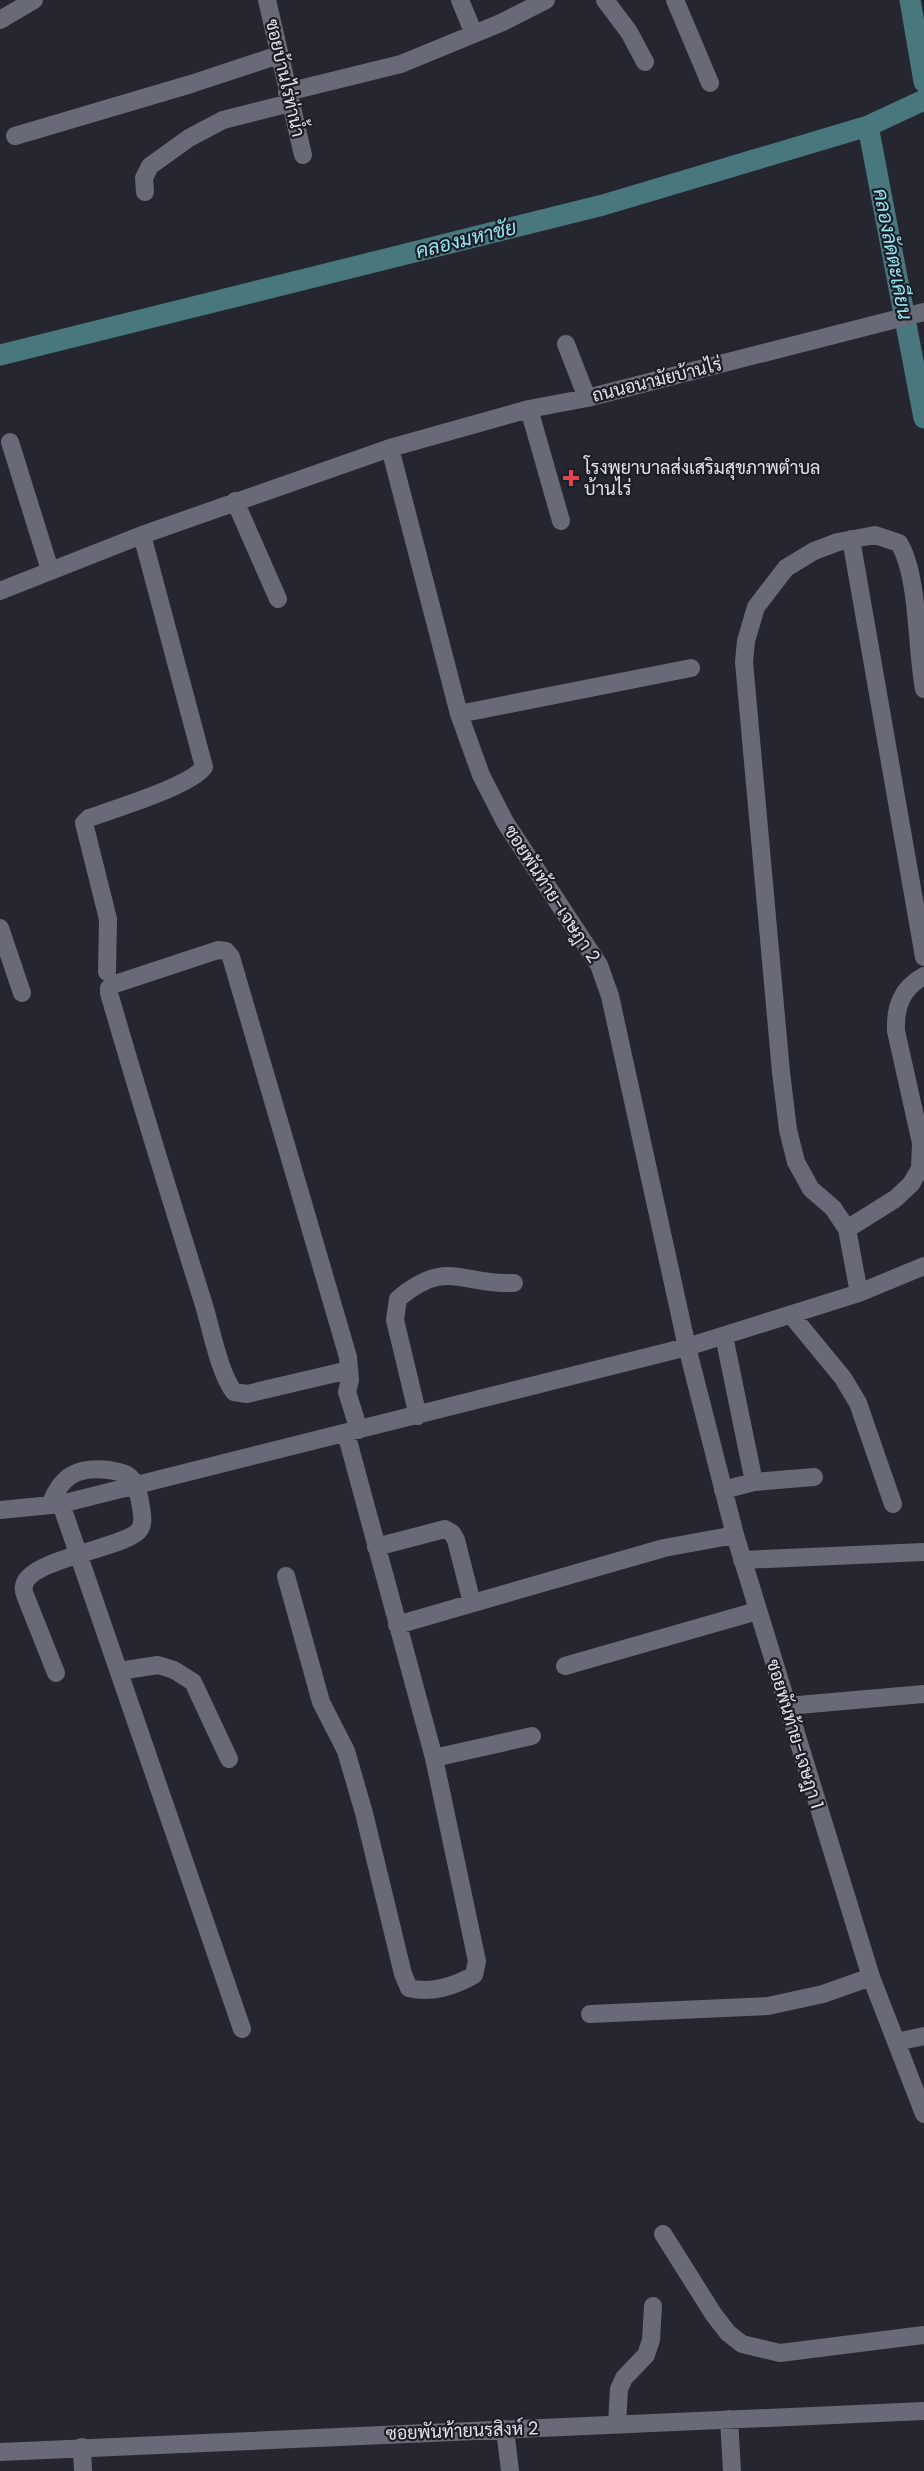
<svg xmlns="http://www.w3.org/2000/svg" width="924" height="2471" viewBox="0 0 924 2471" font-family="Poppins,Sarabun,sans-serif">
<style>
.lines{fill:none;stroke-linecap:round;stroke-linejoin:round}
.canal{stroke:#48777d;stroke-width:21}
.minor{stroke:#696a77;stroke-width:18}
.health-dot{fill:#e0444e;stroke:#1d1d27;stroke-width:2}
.labels{text-anchor:middle;stroke-width:4.5;stroke-linejoin:round;paint-order:stroke}
.street-label{font-size:18px;fill:#e2e3ea;stroke:#1d1d27}
.poi-label{font-size:18px;fill:#e2e3ea;stroke:#1d1d27;text-anchor:start}
.water-label{font-size:20px;font-style:italic;fill:#92e6f0;stroke:#1d1d27}
</style>
<rect width="100%" height="100%" fill="#262631"/>
<g class="lines">
<path class="canal" d="M910,0l14,82
M868,126l56,292
M0,355l603,-150 265,-79 56,-26"/>
<path class="minor" d="M267,0l36,155
M460,0l14,34
M605,0l24,32 16,30
M675,0l35,83
M0,20l34,-20
M287,92l114,-28 102,-42 43,-22
M15,136l176,-52 88,-29
M145,192l-1,-14 6,-12 39,-28 34,-18 67,-17
M566,344l21,54
M529,409l32,112
M10,442l40,128
M390,448l69,266 22,61 24,47 94,143 11,31 77,351 48,188 136,442 53,137
M235,501l43,98
M851,539l73,418
M0,591l142,-56 248,-87 139,-39 58,-11 337,-86
M459,714l232,-46
M0,928l22,65
M107,972l1,-53 -24,-96 5,-5c25,-9 102,-32 115,-51l-62,-232
M847,1229l48,-30 16,-15 9,-15 1,-26 -25,-112c-1,-25 6,-43 28,-55
M859,1293l-12,-64 -14,-21 -22,-19 -15,-27 -8,-32 -7,-58 -37,-410 2,-21 10,-34 30,-39 28,-17 24,-9 37,-7 24,8c20,33 17,104 25,146
M792,1316l51,62 15,25 35,101
M724,1336l30,146
M349,1370l-102,24 -13,-2c-15,-19 -23,-65 -31,-90 -32,-102 -64,-205 -94,-309v-5l3,-3 106,-35 8,1 5,6 117,400 2,23 -3,12 12,38
M418,1416l-23,-96 3,-21c48,-41 63,-14 116,-16
M723,1490l31,-8 60,-5
M61,1504l181,525
M50,1505c11,-29 27,-39 59,-35 7,1 17,3 21,7 8,8 9,20 11,30 1,8 3,15 -1,22 -11,19 -112,29 -116,57 -1,3 0,6 1,9l31,78
M0,1510l61,-6 626,-157 172,-54 65,-27
M376,1547l69,-18 7,4 4,7 16,63
M742,1560l182,-8
M286,1576l35,126 25,49 18,62 39,161 6,14c21,6 46,-2 65,-13l3,-14 -43,-203 -88,-325
M397,1625l267,-77 71,-13
M565,1666l192,-55
M119,1671l39,-6 16,5 19,12 36,77
M787,1706l137,-12
M434,1758l98,-22
M590,2014l178,-8 55,-12 48,-17
M896,2042l28,-6
M663,2234l51,81 14,18 14,11 38,9 144,-18
M729,2419l3,52
M617,2424l2,-35 5,-11 22,-23 5,-15 2,-34
M505,2429l5,42
M82,2447l1,24
M0,2452l924,-41"/>
</g>
<path class="health-dot" d="M568 469h6v6h6v6h-6v6h-6v-6h-6v-6h6z"/>
<g class="labels">
<g class="street-label">
<text transform="translate(285 78) rotate(77)" y="6">ซอยบ้านไร่ท่าน้ำ</text>
<text transform="translate(657 380) rotate(-14)" y="6">ถนนอนามัยบ้านไร่</text>
<text transform="translate(552 894) rotate(57)" y="6">ซอยพันท้าย-เจษฎา 2</text>
<text transform="translate(795 1734) rotate(73)" y="6">ซอยพันท้าย-เจษฎา 1</text>
<text transform="translate(462 2431) rotate(-2)" y="6">ซอยพันท้ายนรสิงห์ 2</text>
</g>
<g class="poi-label">
<text x="584" y="474">โรงพยาบาลส่งเสริมสุขภาพตำบล<tspan x="584" dy="21">บ้านไร่</tspan></text>
</g>
<g class="water-label">
<text transform="translate(466 239) rotate(-14)" y="7">คลองมหาชัย</text>
<text transform="translate(893 254) rotate(79)" y="7">คลองลัดตะเคียน</text>
</g>
</g>
</svg>
